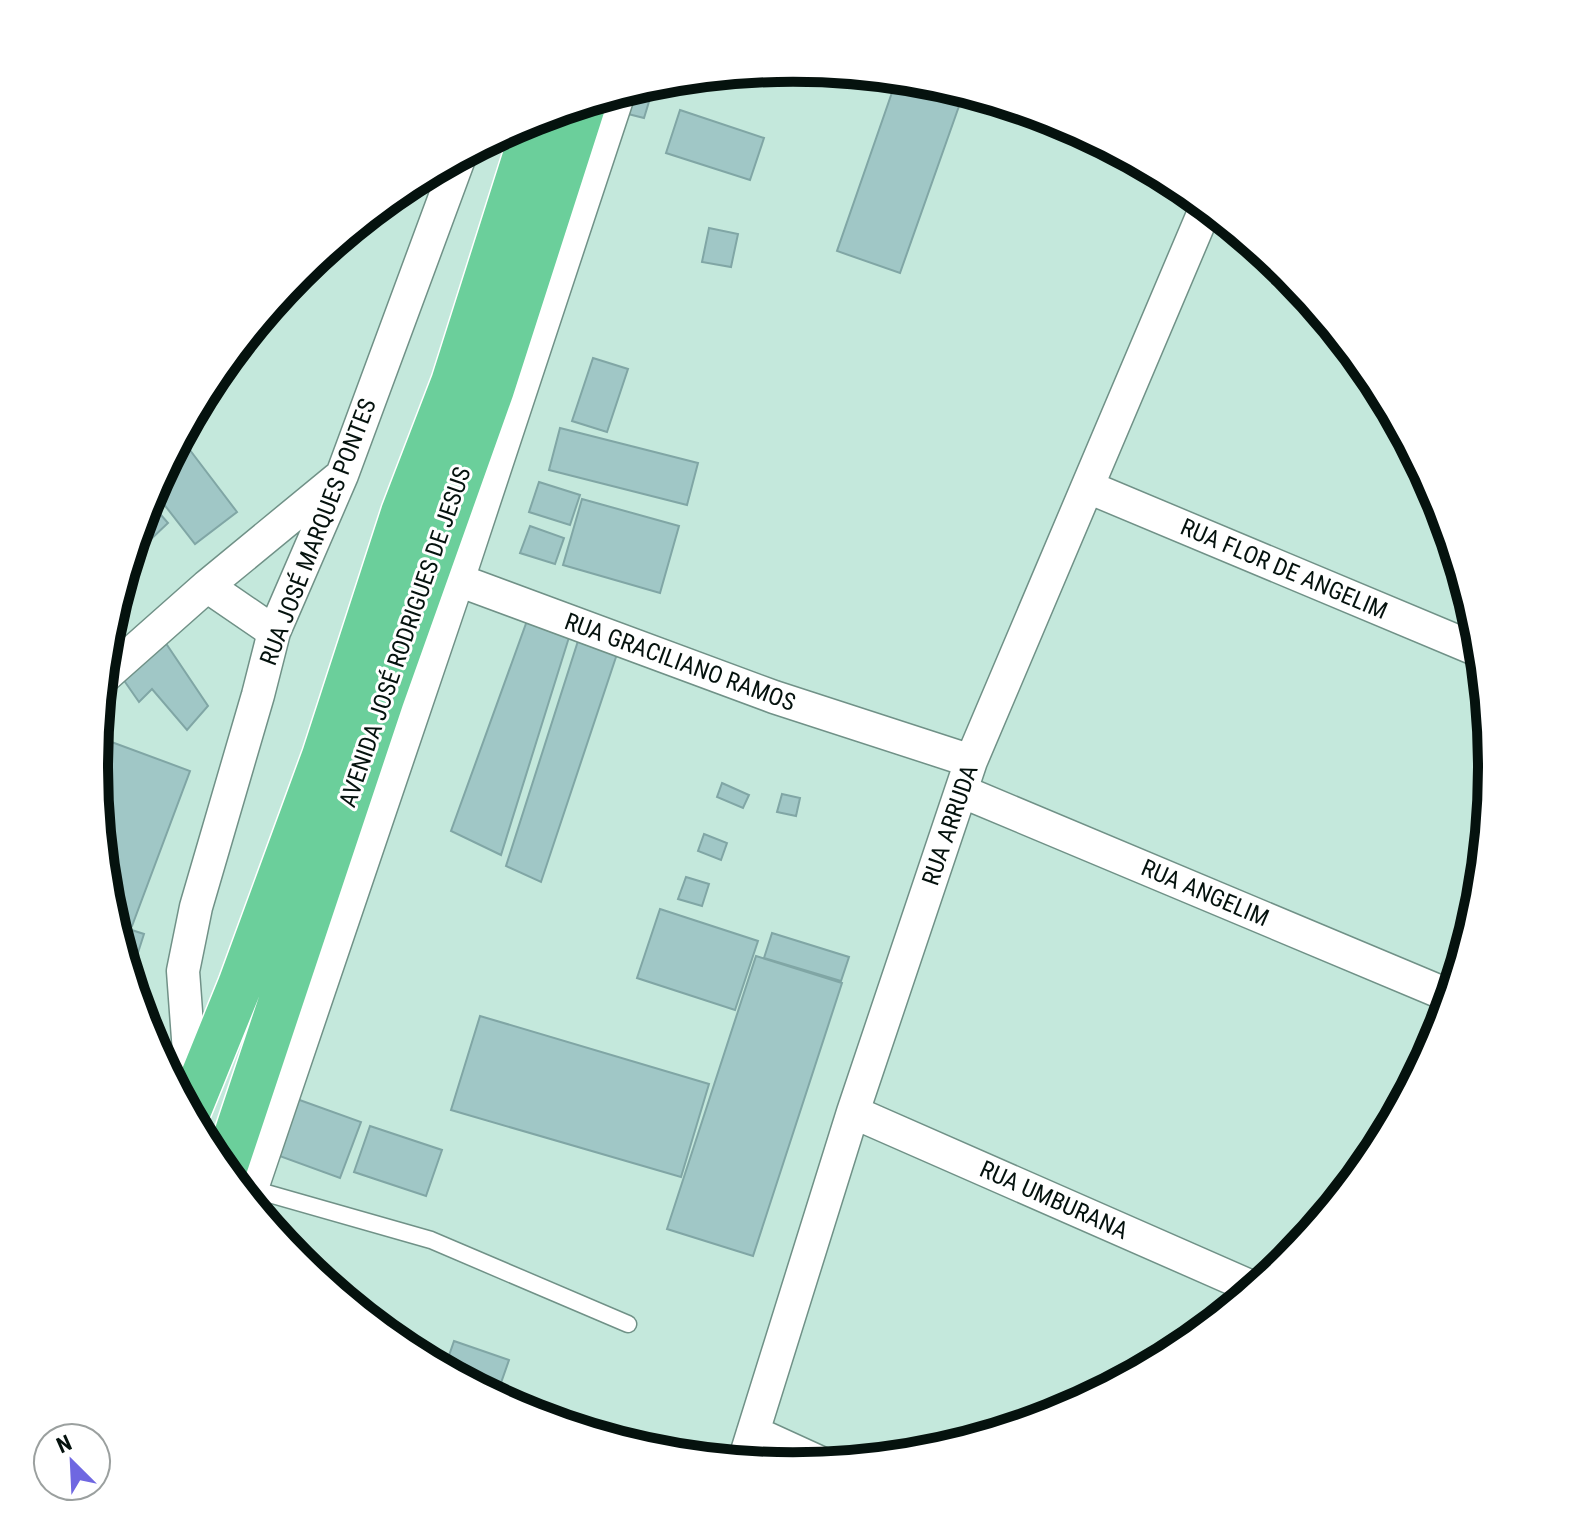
<svg xmlns="http://www.w3.org/2000/svg" width="1585" height="1534" viewBox="0 0 1585 1534" font-family="'Roboto Condensed',sans-serif">
<style>
.building{fill:#a0c7c6;stroke:#80a6a5;stroke-width:2}
.lines{fill:none;stroke-linecap:round;stroke-linejoin:round}
.lane-casing{stroke:#709187;stroke-width:19}
.street-casing{stroke:#709187;stroke-width:35}
.primary-casing{stroke:#fff;stroke-width:47}
.lane{stroke:#fff;stroke-width:16}
.street{stroke:#fff;stroke-width:32}
.primary{stroke:#6bcf9b;stroke-width:44}
.labels{text-anchor:middle;stroke-width:6;stroke-linejoin:round;paint-order:stroke}
.street-label{font-size:24px;fill:#05120e;stroke:#fff}
.rim{fill:none;stroke:#05120e;stroke-width:10}
</style>
<rect width="100%" height="100%" fill="#c4e8dc"/>
<path class="building" d="M897,78l32,4 35,10 -64,181 -63,-22z
M655,82l-11,36 -16,-4 8,-26z
M680,110l84,28 -14,42 -84,-27z
M709,228l29,6 -7,33 -29,-5z
M593,358l35,11 -21,63 -35,-11z
M560,428l138,35 -11,42 -138,-35z
M180,437l57,75 -42,32 -43,-55z
M539,482l41,13 -10,30 -41,-13z
M147,499l21,24 -19,18 -11,-12z
M582,499l97,27 -19,67 -97,-28z
M530,526l34,12 -9,26 -35,-11z
M528,618l43,13 -70,224 -50,-24z
M157,630l51,76 -21,24 -35,-41 -13,13 -23,-33z
M578,641l40,10 -77,231 -35,-16z
M98,737l92,34 -58,155 -21,-8 -4,-15 -13,-136z
M722,783l27,12 -6,13 -26,-11z
M782,794l18,4 -4,18 -19,-4z
M704,834l23,9 -6,17 -23,-9z
M686,877l23,7 -7,22 -24,-7z
M660,909l98,32 -23,69 -98,-32z
M113,924l31,10 -10,31 -9,-3z
M772,933l77,24 -8,24 -77,-23z
M756,956l86,27 -89,273 -86,-27z
M480,1016l229,68 -28,93 -230,-67z
M294,1098l67,24 -21,56 -66,-24z
M370,1126l72,24 -16,46 -72,-24z
M454,1341l55,19 -13,37 -52,-27z"/>
<g class="lines">
<defs>
<path id="lane" d="M247,1193l5,-4 179,51 197,84"/>
<path id="street" d="M1088,487l392,164
M455,561l3,19 316,117 197,64
M207,586l67,46
M102,679l105,-93 130,-107
M961,791l489,205
M192,1093l-9,-122 13,-64 62,-212 16,-63 68,-157 118,-319
M853,1112l401,176
M248,1200l210,-620 161,-487
M753,1432l68,31
M744,1461l109,-349 118,-351 235,-554"/>
<path id="primary" d="M188,1113l52,-128 84,-229 79,-243 50,-130 84,-265
M224,1171l158,-473 110,-309 92,-286"/>
</defs>
<use href="#lane" class="lane-casing"/>
<use href="#street" class="street-casing"/>
<use href="#primary" class="primary-casing"/>
<use href="#lane" class="lane"/>
<use href="#street" class="street"/>
<use href="#primary" class="primary"/>
</g>
<g class="labels">
<g class="street-label">
<text transform="translate(318 532) rotate(-69)" y="8">RUA JOSÉ MARQUES PONTES</text>
<text transform="translate(1284 569) rotate(23)" y="8">RUA FLOR DE ANGELIM</text>
<text transform="translate(405 637) rotate(-71)" y="8">AVENIDA JOSÉ RODRIGUES DE JESUS</text>
<text transform="translate(680 662) rotate(20)" y="8">RUA GRACILIANO RAMOS</text>
<text transform="translate(950 825) rotate(-71)" y="8">RUA ARRUDA</text>
<text transform="translate(1205 893) rotate(23)" y="8">RUA ANGELIM</text>
<text transform="translate(1054 1200) rotate(24)" y="8">RUA UMBURANA</text>
</g>
</g>
<path d="M0 0H1585V1534H0ZM108 767a685 685 0 1 1 1370 0a685 685 0 1 1-1370 0Z" fill="#fff" fill-rule="evenodd"/>
<path class="rim" d="M108 767a685 685 0 1 1 1370 0a685 685 0 1 1-1370 0Z"/>
<g transform="translate(72 1462) rotate(336)"><circle r="38" fill="#ffffff" stroke="#9ba09f" stroke-width="2"/>
<path d="M0-6L14 30L0 20L-14 30Z" fill="#6f67e1"/>
<text y="-12" font-size="22" font-weight="bold" text-anchor="middle" fill="#05120e">N</text>
</g>
</svg>
